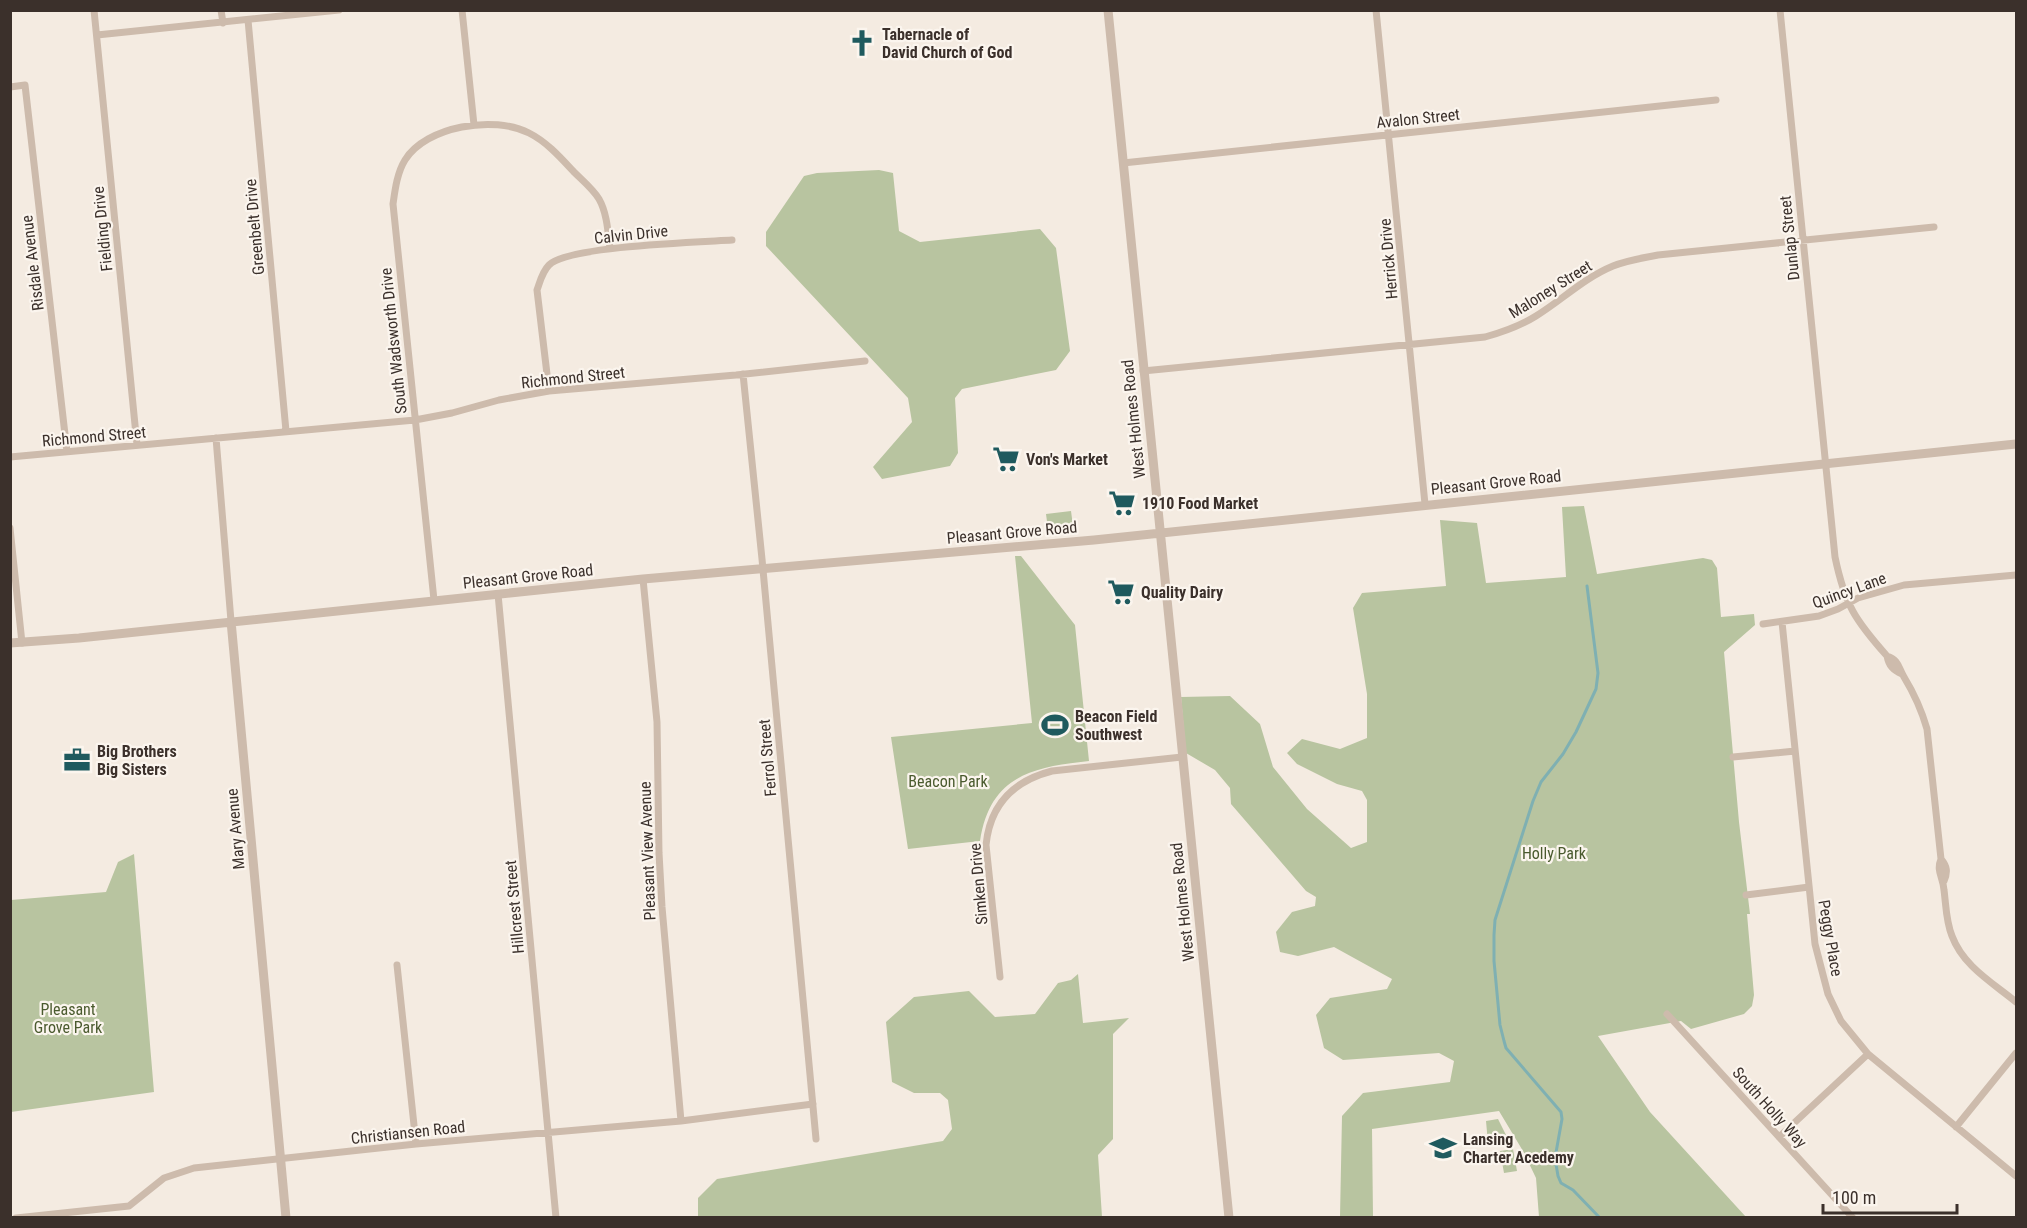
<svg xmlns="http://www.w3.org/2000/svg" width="2027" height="1228" viewBox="0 0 2027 1228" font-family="'Roboto Condensed',sans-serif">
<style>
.green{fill:#b8c4a0}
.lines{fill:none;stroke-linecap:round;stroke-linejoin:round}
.stream{stroke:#7fb0b2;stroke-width:3}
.minor{stroke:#cdbbac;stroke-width:7}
.tertiary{stroke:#cdbbac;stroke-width:9}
.labels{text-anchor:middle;stroke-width:4.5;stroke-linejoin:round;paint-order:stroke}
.poi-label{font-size:16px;font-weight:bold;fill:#3b302b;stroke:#fbf5ee;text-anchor:start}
.street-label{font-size:16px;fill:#3b302b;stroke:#fbf5ee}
.park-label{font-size:16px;fill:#4a5a2e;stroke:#fbf5ee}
</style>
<rect width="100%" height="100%" fill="#f4ebe1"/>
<path class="green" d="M879,170l14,3 6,58 21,11 120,-13 16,19 14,103 -14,19 -94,19 -7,9 3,55 -8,13 -68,13 -9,-12 39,-45 -4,-24 -142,-152v-14l38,-56 13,-3z
M1584,506l13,68 106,-16 9,2 5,8 4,49 33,-3 1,11 -31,27 15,170 11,92h-3l7,81 -2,11 -8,8 -53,15 -10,-8 -83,15 52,76 96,105h-207l-3,-39 -13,-27 -24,-40 -127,18 1,88h-33l2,-101 21,-23 87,-11 4,-21 -15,-8 -96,7 -19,-12 -8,-33 14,-17 57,-9 5,-10 -58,-32 -36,9 -18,-4 -4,-20 16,-20 23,-6 1,-9 -10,-6 -75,-87 -1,-16 -15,-18 -29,-17 -5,-56 49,-1 30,28 13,43 34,42 44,39 16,-6v-42l-5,-9 -25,-7 -40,-20 -10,-11 15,-14 38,10 27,-11v-44l-14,-86 9,-15 84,-7 -6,-66 37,3 9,60 80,-6 -4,-70z
M1071,511l2,15 -25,3 -2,-15z
M1015,556h6l54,69 14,136c-57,6 -99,15 -109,80l-72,8 -17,-112 141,-14z
M134,854l20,238 -143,20v-212l95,-8 12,-30z
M1078,974l5,49 46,-5 -16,16v105l-15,16 4,62h-404v-19l19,-19 226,-38 9,-12 -4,-29 -8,-7h-26l-22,-11 -6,-60 28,-25 55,-6 26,26 40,-3 23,-31 13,-3z
M1498,1119l11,22 -21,2 -2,-22z
M1513,1149l4,22 -13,2 -4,-22z"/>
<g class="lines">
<path class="stream" d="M1587,586l11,87 -2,16 -20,43 -13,22 -22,28 -8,19 -38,119 -1,15v26l6,64 4,16 2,7 55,64 1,7 -7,39 3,18 3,7 12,7 27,28"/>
<path class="minor" d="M94,10l43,435
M221,10l2,13
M462,10l12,115
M1376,10l49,494
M1780,10l55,547c10,48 20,63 52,99
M248,20l38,411
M97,35l242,-25
M10,87l15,-2 42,367
M1123,163l593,-63
M1143,371l342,-34c18,-5 35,-11 51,-21 26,-16 48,-38 77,-50 15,-6 30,-8 45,-11l276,-28
M743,374l19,185 54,580
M549,391l-12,-101c3,-8 5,-18 12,-25 18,-19 151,-23 183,-25
M216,438l15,183
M10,457l405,-37 37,-7 47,-13 50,-9 187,-16 129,-14
M10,528l12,115
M643,579l14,143 2,131 3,54 19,214
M498,594l58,624
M434,600l-41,-396c2,-14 4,-31 12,-44 21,-34 89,-45 124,-27 18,9 32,25 45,39 8,8 19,17 25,27 8,14 9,33 11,49
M1782,622l33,322 13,50 13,27 27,33 148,122
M1763,624l56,-8 19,-7 20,-11 46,-13 112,-10
M1902,674c-9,-4 -13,-8 -15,-18 12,4 11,11 17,21 11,18 17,31 23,52l14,130
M1733,757l62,-6
M1944,881c4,-9 3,-15 -3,-22 -5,12 2,18 3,31 2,15 2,32 8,46 11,30 41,47 64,66
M1746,895l63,-8
M397,965l19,179
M1000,977l-14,-132c4,-40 27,-64 66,-74l130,-14
M1667,1014l186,204
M1956,1127l60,-74
M1779,1137l89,-83
M16,1218l113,-12 35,-28 30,-10 222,-24 265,-23 132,-17"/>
<path class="tertiary" d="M1108,10l121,1208
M231,621l55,597
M10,643l69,-5 564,-59 451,-39 922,-96"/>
</g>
<defs>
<symbol id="church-bare" viewBox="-9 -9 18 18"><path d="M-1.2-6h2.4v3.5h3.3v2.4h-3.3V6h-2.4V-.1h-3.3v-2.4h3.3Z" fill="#1f5a5e" stroke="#fbf5ee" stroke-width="2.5" paint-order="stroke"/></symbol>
<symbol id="supermarket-bare" viewBox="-9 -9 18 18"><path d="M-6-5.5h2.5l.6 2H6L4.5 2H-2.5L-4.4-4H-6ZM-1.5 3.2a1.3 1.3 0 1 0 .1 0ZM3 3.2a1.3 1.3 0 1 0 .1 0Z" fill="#1f5a5e" stroke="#fbf5ee" stroke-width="2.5" paint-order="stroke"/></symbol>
<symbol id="stadium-bare" viewBox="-9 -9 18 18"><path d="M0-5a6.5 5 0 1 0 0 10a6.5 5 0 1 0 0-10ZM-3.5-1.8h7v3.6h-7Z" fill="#1f5a5e" stroke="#fbf5ee" stroke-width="2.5" paint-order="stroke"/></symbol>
<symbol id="office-bare" viewBox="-9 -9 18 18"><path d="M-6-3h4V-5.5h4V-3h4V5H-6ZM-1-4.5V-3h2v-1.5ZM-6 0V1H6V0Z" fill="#1f5a5e" stroke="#fbf5ee" stroke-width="2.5" paint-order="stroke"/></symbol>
<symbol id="school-bare" viewBox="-9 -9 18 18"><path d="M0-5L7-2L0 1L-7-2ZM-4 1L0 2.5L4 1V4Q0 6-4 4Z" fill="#1f5a5e" stroke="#fbf5ee" stroke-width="2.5" paint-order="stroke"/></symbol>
</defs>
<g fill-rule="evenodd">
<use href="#church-bare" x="843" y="24" width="38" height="38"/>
<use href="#supermarket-bare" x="987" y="440" width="38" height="38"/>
<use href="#supermarket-bare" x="1103" y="484" width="38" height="38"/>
<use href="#supermarket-bare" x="1102" y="573" width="38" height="38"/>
<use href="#stadium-bare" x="1036" y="706" width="38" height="38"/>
<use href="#office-bare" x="58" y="741" width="38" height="38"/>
<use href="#school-bare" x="1424" y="1129" width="38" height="38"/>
</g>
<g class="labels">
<g class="poi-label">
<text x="882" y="40">Tabernacle of<tspan x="882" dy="18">David Church of God</tspan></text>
<text x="1026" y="465">Von's Market</text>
<text x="1142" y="509">1910 Food Market</text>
<text x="1141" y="598">Quality Dairy</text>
<text x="1075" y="722">Beacon Field<tspan x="1075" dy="18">Southwest</tspan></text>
<text x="97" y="757">Big Brothers<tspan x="97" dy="18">Big Sisters</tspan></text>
<text x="1463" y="1145">Lansing<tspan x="1463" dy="18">Charter Acedemy</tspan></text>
</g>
<g class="street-label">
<text transform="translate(1418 118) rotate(-6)" y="6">Avalon Street</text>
<text transform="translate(254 227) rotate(-95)" y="6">Greenbelt Drive</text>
<text transform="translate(102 229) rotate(-96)" y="6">Fielding Drive</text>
<text transform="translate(631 234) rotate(-6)" y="6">Calvin Drive</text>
<text transform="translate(1789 238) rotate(-96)" y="6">Dunlap Street</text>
<text transform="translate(1388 259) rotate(-95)" y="6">Herrick Drive</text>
<text transform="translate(32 263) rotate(-97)" y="6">Risdale Avenue</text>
<text transform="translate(1550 289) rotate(-32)" y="6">Maloney Street</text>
<text transform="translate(393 341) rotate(-96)" y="6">South Wadsworth Drive</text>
<text transform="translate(573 377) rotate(-6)" y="6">Richmond Street</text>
<text transform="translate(1133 419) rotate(-96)" y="6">West Holmes Road</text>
<text transform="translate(94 436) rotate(-5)" y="6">Richmond Street</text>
<text transform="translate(1496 482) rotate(-6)" y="6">Pleasant Grove Road</text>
<text transform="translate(1012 532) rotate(-5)" y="6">Pleasant Grove Road</text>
<text transform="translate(528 576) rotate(-6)" y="6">Pleasant Grove Road</text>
<text transform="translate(1849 590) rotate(-20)" y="6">Quincy Lane</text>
<text transform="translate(767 758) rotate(-95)" y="6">Ferrol Street</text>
<text transform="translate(235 829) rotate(-95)" y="6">Mary Avenue</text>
<text transform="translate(647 851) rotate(-92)" y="6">Pleasant View Avenue</text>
<text transform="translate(978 884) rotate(-95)" y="6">Simken Drive</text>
<text transform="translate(1182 902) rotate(-96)" y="6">West Holmes Road</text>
<text transform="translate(514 907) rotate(-95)" y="6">Hillcrest Street</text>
<text transform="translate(1831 938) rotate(80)" y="6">Peggy Place</text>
<text transform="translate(1770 1107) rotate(48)" y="6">South Holly Way</text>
<text transform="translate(408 1132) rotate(-6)" y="6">Christiansen Road</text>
</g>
<g class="park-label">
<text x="948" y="787">Beacon Park</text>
<text x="1554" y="859">Holly Park</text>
<text x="68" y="1015">Pleasant<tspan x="68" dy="18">Grove Park</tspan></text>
</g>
</g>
<rect width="2027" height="1228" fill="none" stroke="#3b302b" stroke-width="24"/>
<path d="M1823 1204v9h134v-9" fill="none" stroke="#3b302b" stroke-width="3"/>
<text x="1832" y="1204" font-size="18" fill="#3b302b" stroke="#fbf5ee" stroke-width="4.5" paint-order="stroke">100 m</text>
</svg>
